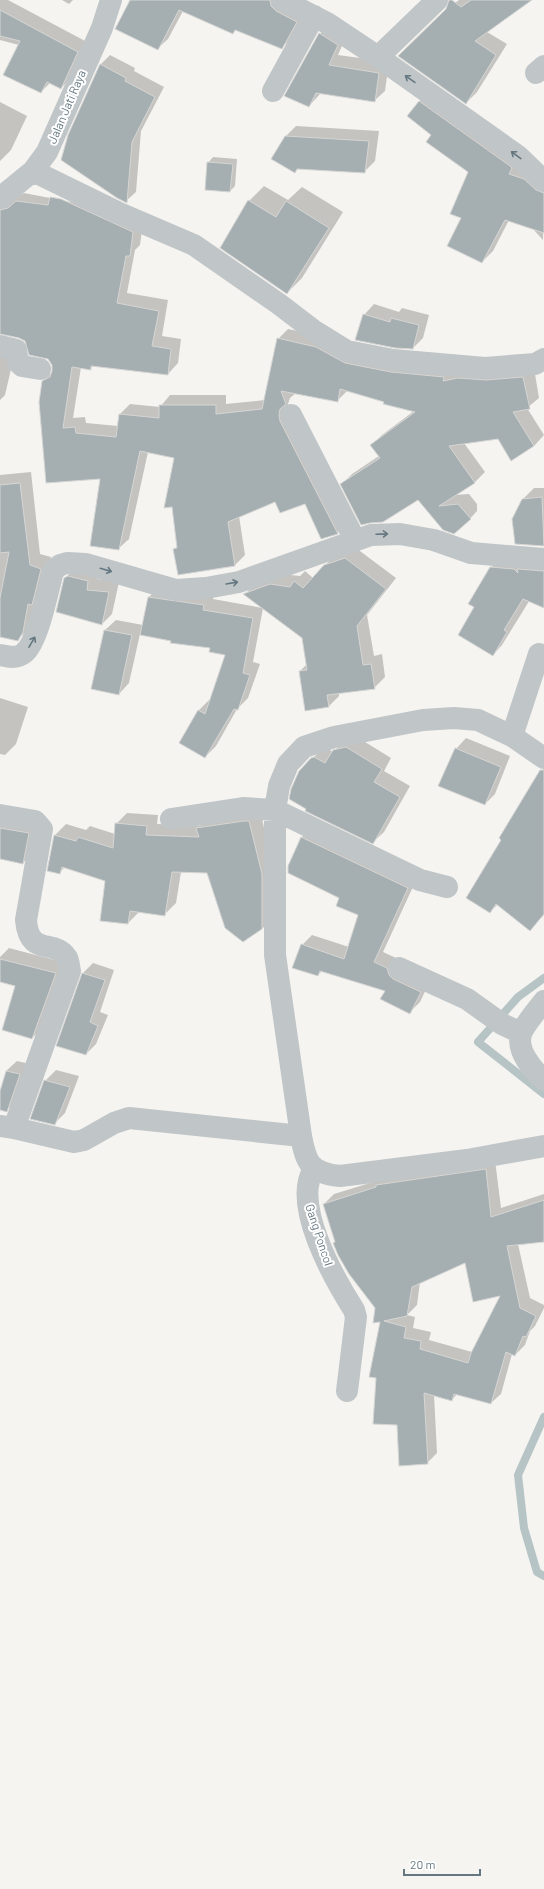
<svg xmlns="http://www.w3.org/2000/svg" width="544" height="1889" viewBox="0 0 544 1889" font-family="Barlow,sans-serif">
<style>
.shadow{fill:#0003;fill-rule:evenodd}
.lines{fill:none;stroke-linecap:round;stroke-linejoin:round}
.stream{stroke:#b6c4c6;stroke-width:8}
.building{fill:#a5afb2;stroke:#d6d6d4;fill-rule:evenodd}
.minor{stroke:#c0c5c7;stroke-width:22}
.oneway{stroke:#657881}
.labels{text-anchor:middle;stroke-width:4;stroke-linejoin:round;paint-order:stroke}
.street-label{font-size:12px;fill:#657881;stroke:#fff}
</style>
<rect width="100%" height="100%" fill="#f5f4f1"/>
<path class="shadow" d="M0,0h8l79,42 -17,37 -9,9 -10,-6 -10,10 -22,-47 -19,-5z
M62,0h11l-4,4z
M131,0h157l18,11 -14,27 -11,10 -45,-19 -3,3 -50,-21 -15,28 -11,10z
M459,0h71l-43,32 20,12 -30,48 -11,11 -21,-93z
M330,23l17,11 -9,21 51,7 -4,29 -11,10 -53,-8 -12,13 11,-72z
M110,55l25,13 -1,3 30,16 -23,44 -5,61 -10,9 -57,-65 32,-72z
M430,91l114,85 -1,64 -10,-11 -24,-9 -16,31 -11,11 -19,-44 6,-46 -37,-37 -13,-33z
M0,102l27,14 -16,34 -11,11z
M296,126l83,5 -4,30 -11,11 -65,-4 -4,3 -10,-34z
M213,157l24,2 -2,27 -5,5 -22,-28z
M264,186l24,14 14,-13 41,25 -41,66 -15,15 -38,-92z
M24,193l94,18 25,11 -3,23 -5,5 -8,43 41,7 -6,36 19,3 -3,24 -10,11 -74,-9 -4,4 -9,-2 -8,51 12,-1 1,6 32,3 2,-12 10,-10 30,3 10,-12h56v9l39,-4 13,-61 10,-10 39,8 28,16 179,15 5,30 -12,10 17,27 -10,11 -36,-8 -34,5 21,29 -11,11 -20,12 15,-1 8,10v7l-10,11 -49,-23 -76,-15 10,-10 27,-18 -7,-11 10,-10 32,-24 -66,-21 -11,11 -41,-8 -6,5 -2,6 2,6 57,112 -10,11 -31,-30 -30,-3 -37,16 6,39 -10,10 -61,-16 4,-3 -3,-89 -27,-5 -19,87 -11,10 -17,-72 -61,-75 3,-21 10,-10v-6l-5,-7 -28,-21 -20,-4v-126z
M374,304l25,8 3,-4 27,7 -6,23 -10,10 -49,-33z
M0,342l15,10 -10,43 -5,5z
M31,472l9,82 11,3 -9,36 -12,35 -12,11 -17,-3 -1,2v-163z
M534,488h10v51l-28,3 7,-43z
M356,548l40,30 -29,37 7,41 8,-2 3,23 -11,11 -35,5v3l-10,10 -29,-35 7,-7 -4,-26 -58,-44 10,-10 26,-10 19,2 5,-5 8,7 22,-23z
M500,558l44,3v16l-42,68 -9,10 -18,-48 16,-39z
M76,568l22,3 -1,8 22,3 -7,32 -10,10 -37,-46z
M159,587l55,8 -1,4 50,9 -10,54 7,2 -12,34 -11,11 -21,37 -11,11 -25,-15 19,-32 10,-10 2,1 15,-47 -15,-6 -71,-14 -11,49 -10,11 -14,-64 11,-10 27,5 5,-27z
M0,698l28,9 -12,37 -11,11 -5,-1z
M357,737l34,21 -7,13 26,15 -26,46 -11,10 -61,-83 11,-11 2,-1 8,5 12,-12z
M466,738l44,18 -15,38 -10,10 -29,-55z
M544,769v146l-15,15 -31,-26 -8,8 13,-73 36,-66z
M0,809l38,13 -5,30 -10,11 -23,-5z
M260,810l12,53 1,54 -11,12 -55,-56 -26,-1 -5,31 -12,12 -25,-3 -11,11 -22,-43 -41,-13 -6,6 -10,-3 6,-35 11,-11 20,6 4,-4 25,8 1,-10 11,-11 31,2 -1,9 43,2 9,-9z
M312,827l105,51 -34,74 13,6 34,23 -10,21 -10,10 -24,-22 -64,-19 -4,4 -16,-30 10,-10 37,12 10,-33 -18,-16 -53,-32 14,-29z
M9,948l57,15 -23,65 -11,10 -15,-52 -17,-5v-24z
M93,963l21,7 -14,42 8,3 -12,29 -10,10 -28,-8 25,-73z
M17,1061l13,3 -13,36 -11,11 -6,-2v-14l6,-24z
M56,1070l23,6 -14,37 -11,11 -9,-43z
M495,1160l6,48 43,-14v46l-26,4 12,54 14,7v3l-9,18 -5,5 -5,14 -10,10 -3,-1 -11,40 -10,9 -34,-9 -5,6 -18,-5 3,58 -10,10 -29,-39 -16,-104 -6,-12 -41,-66 -11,-38 10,-10 49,-15zM466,1261l35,34 -29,57 -43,-12 2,-8 -18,-4 2,-11 -8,-2 10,-10 3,-23z"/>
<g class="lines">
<path class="stream" d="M544,978l-26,19 -40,45 66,52
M544,1417l-26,58 6,53 13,44 7,4"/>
</g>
<path class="building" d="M130,0h140l1,6 5,5 21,11 -15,27 -47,-19 -2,4 -54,-24 -21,40 -43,-21z
M449,0h3l9,7 10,-7h61l-57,41 21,14 -30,49 -68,-48 48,-47z
M0,10l78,42 -17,37 -14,-7 -6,11 -38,-18 17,-34 -20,-5z
M319,33l19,12 -9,20 50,8 -4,29 -59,-9 -7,14 -25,-11z
M100,64l26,14 -1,3 30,16 -23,45 -5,61 -10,-5 -56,-38 7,-25z
M419,101l91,65 2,2 -3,6 15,5 12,11 8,3v40l-39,-13 -23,43 -35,-17 14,-28 -11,-4 18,-42 -42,-30 5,-7 -24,-19z
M285,136l84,5 -4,32 -68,-4 -2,4 -24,-14z
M207,162l26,2 -3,28 -25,-2z
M50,197l11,2 72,33 -3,24h-4l-9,47 42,8 -7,35 19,3 -3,26 -77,-9v4l-19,-3 -9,61 12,-1 1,6 40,4 3,-23 40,4v-13h57v9l46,-5 15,-71 39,9 29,16 46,9 53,5 -1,4 15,-3 28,2 37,-3 7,32 -17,3 21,34 -23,15 -13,-22 -49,7 26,37 -36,23 19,-2 13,15 -17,15 -11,-4 -25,-30 -35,22 -13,1 -9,2 -21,-41 40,-26 -10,-13 45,-33 -32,-8 1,-2 -44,-13 -2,13 -57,-11 5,13 -6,5 -1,6 1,6 58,113 -17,5 -16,-35 -25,9 -5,-11 -47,20 7,44 -57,9 -5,-26 4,-1 -5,-41 -8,1 10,-50 -34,-7 -21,99 -29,-4 10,-67 -54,4 -7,-81 3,-21 8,-4 2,-6v-6l-4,-6 -19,-4 -4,-14 -6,-3 -19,-4v-124l8,-2 8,-7 32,4z
M248,200l28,17 10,-16 43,27 -42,66 -67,-46z
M363,314l27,8 1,-4 28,7 -6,24 -18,-1 -40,-8z
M20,483l10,82 11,4 -9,36 -4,-1 -5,28 -5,9 -18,-4v-39l9,-46 -9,1v-68z
M542,497l2,49 -29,-2 -3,-25 10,-20z
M345,558l41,31 -29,37 6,39 8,-1 4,25 -48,6 2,12 -24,4 -6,-40 8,-1 -5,-32 -59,-44 27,-10 20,3 4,-6 9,7 21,-23z
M490,567l24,2 4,4 -1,-4 27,2v37l-21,-9 -19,31 3,2 -14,24 -35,-21 16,-28 -6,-3z
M68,576l20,5 -1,9 22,2 -7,33 -46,-13 8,-34z
M148,597l56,8 -1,5 50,8 -10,55 7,2 -12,35 -4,-1 -29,49 -26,-15 19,-33 7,4 20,-59 -16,-3 1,-4 -40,-5 1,-2 -31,-6z
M104,630l28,5 -13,60 -28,-6z
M346,747l36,22 -8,13 26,15 -27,47 -68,-33 1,-2 -17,-10 2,-10 8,-18 12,-13 3,-1 11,6 8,-13z
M455,748l46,19 -16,38 -47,-19z
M540,770h4v144l-14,17 -34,-27 -6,9 -24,-15 35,-58 -2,-2z
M244,821h5l13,53v55l-19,13 -18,-14 -18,-55 -35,-1 -7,44 -35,-5 -2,13 -28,-3 5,-40 -43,-14 -2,7 -13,-3 7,-36 22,6 2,-4 35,11 2,-25 32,3 -1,9 53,2 -3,-9z
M0,828l29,5 -6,31 -23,-5z
M301,837l107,51 -34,74 13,6 2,7 4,4 28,13 -11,22 -30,-15 5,-8 -65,-20 -2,5 -26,-8 9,-24 43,15 14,-44 -22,-9 3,-8 -51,-25v-7z
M0,959l56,14 -24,66 -30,-9 13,-44 -15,-4z
M82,973l23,7 -15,42 8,4 -12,29 -30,-9z
M6,1071l14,3 -13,38 -7,-2v-19z
M44,1080l26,7 -15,38 -25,-6z
M486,1169l5,48 53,-17v42l-37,4 13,62 16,8 -10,21 -3,-1 -8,20 -9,-4 -15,52 -37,-10 -2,7 -28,-8 4,71 -29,2 -2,-41 -24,-1 3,-46 -7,-1 11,-55 -7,1 2,-15 -26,-34 -11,-19 -5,-12 2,-1 -12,-38 53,-17v-2zM465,1263l8,39 27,-6 -29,57 -3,10 -48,-14 1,-8 -17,-3 2,-11 -22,-6 23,-5 5,-29z"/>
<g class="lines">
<path class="minor" d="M282,0l45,23 51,34 140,99 26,25
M378,57l59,-57
M536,73l8,-7
M273,91l41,-75
M33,171l84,41 77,33 85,59 34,26 34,21 46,9 92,8 50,-4 9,-5
M0,198l33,-27 14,-19 55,-124 9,-28
M0,346l16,4 2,12 4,4 18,3
M291,415l64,125
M0,655c8,2 17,4 24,-2 14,-11 24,-63 29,-82l7,-6 7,-2 19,1 90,26 30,-2 33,-6 132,-47 29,-1 34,6 37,13 73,6
M512,736l27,-82
M544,758l-32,-22 -34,-16 -24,-2 -31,2 -89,17 -30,10 -16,17 -9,22 -4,24v145l26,181c5,27 9,37 39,40l127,-16 77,-14
M0,815l35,6 7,8 -16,91c3,38 29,18 41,38 2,4 2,10 3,13l-56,157
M171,819l72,-11 32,2 145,70 27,7
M399,968l68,31 35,25 19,9
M544,1001c-6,8 -20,24 -23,33 -5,17 12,36 23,46
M0,1126l14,2 60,14 10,-2 30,-17 15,-5 172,18
M314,1169c-23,35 21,111 40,141l2,7 -9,74"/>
</g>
<defs><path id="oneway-shaft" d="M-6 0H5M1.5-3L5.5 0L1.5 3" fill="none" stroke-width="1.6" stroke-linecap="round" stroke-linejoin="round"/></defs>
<g class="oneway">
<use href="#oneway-shaft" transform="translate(410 79) rotate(-145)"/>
<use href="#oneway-shaft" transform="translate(516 155) rotate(-143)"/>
<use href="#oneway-shaft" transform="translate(382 534) rotate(-2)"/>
<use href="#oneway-shaft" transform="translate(106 570) rotate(16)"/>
<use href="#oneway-shaft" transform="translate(232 583) rotate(-10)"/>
<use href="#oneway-shaft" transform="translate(32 642) rotate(-60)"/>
</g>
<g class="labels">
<g class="street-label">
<text transform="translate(67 107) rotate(-67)" y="4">Jalan Jati Raya</text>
<text transform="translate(319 1235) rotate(72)" y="4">Gang Poncol</text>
</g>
</g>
<path d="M404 1869v6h76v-6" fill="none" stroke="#657881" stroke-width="2"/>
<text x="410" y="1869" font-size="12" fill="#657881" stroke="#ffffff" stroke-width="3" paint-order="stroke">20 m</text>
</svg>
